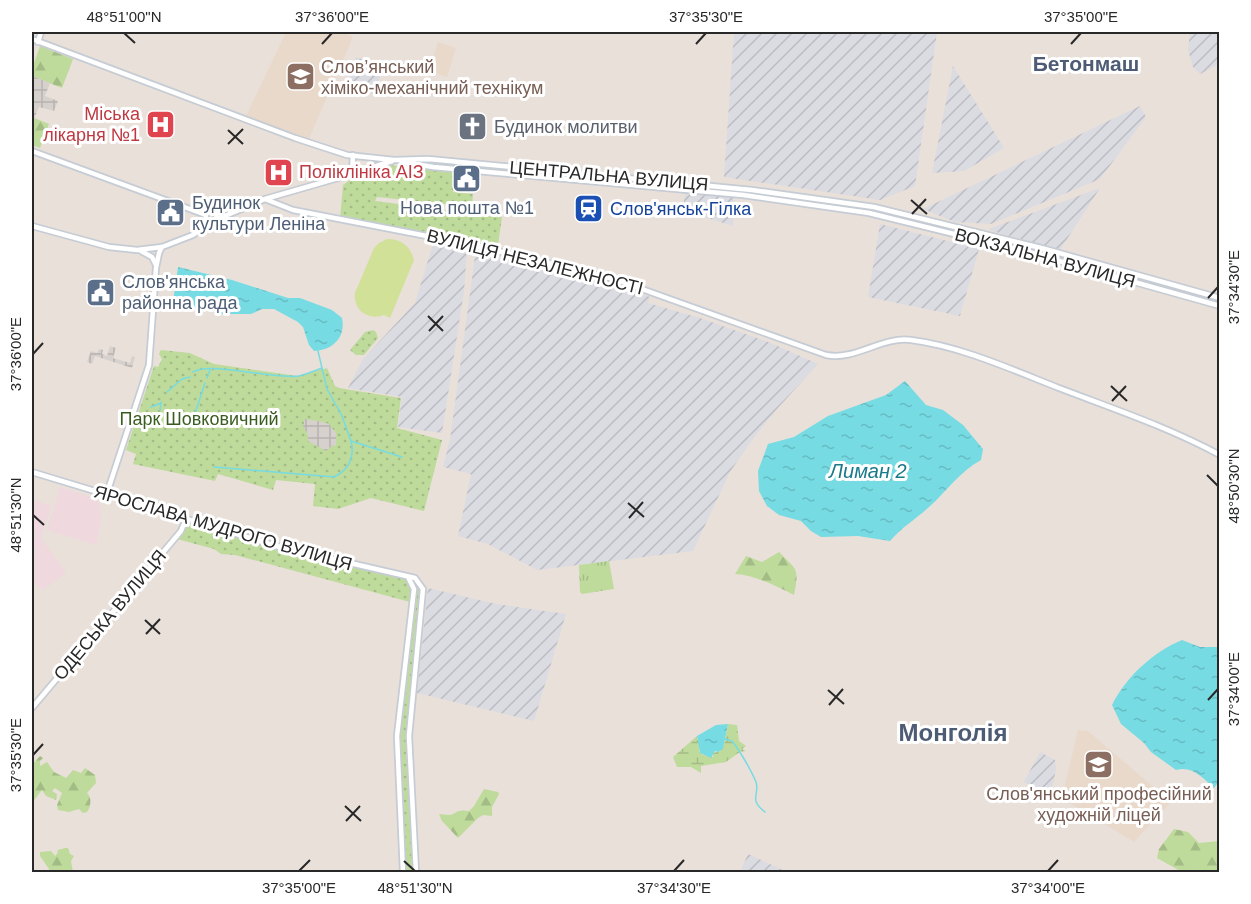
<svg xmlns="http://www.w3.org/2000/svg" width="1251" height="904" viewBox="0 0 1251 904" font-family="Helvetica,sans-serif">
<style>
.industrial{fill:url(#industrial-furrows)}
.education{fill:#e9d9cb}
.medical{fill:#efd8de}
.grass{fill:url(#grass-tufts)}
.forest{fill:url(#forest-firs)}
.wetland{fill:url(#wetland-marsh)}
.park{fill:url(#park-dots)}
.pitch{fill:#d1e198}
.plaza{fill:url(#plaza-grid)}
.water{fill:url(#water-ripples)}
.lines{fill:none;stroke-linecap:round;stroke-linejoin:round}
.stream{stroke:#76dbe2;stroke-width:1.5}
.secondary-casing{stroke:#c6ccd4;stroke-width:8}
.secondary{stroke:#fff;stroke-width:4.5}
.ticks{fill:none;stroke:#282828;stroke-width:2}
.labels{text-anchor:middle;stroke-width:6;stroke-linejoin:round;paint-order:stroke}
.education-label{font-size:18px;fill:#785e54;stroke:#fff;text-anchor:start}
.health-label{font-size:18px;fill:#be3a42;stroke:#fff;text-anchor:end}
.worship-label{font-size:18px;fill:#5b616d;stroke:#fff;text-anchor:start}
.street-label{font-size:18px;fill:#282828;stroke:#fff}
.service-label{font-size:18px;fill:#4e5e75;stroke:#fff;text-anchor:start}
.transit-label{font-size:18px;fill:#164399;stroke:#fff;text-anchor:start}
.park-label{font-size:18px;fill:#395d20;stroke:#fff}
.water-label{font-size:20px;font-style:italic;fill:#197a8a;stroke:#fff}
.quarter-label{font-size:21px;font-weight:bold;fill:#4d5b74;stroke:#fff}
.district-label{font-size:24px;font-weight:bold;fill:#4d5b74;stroke:#fff}
.neatline{fill:none;stroke:#282828;stroke-width:2}
.ticks-label{font-size:15px;text-anchor:middle;fill:#282828}
</style>
<defs>
<pattern id="industrial-furrows" width="10" height="10" patternUnits="userSpaceOnUse" patternTransform="scale(1.5)"><rect width="10" height="10" fill="#dbdbe2"/><path d="M-1 1l2-2M0 10L10 0M9 11l2-2" fill="none" stroke="#bcbcc2"/></pattern>
<pattern id="grass-tufts" width="24" height="20" patternUnits="userSpaceOnUse" patternTransform="scale(1.5)"><rect width="24" height="20" fill="#bedb9b"/><path d="M3 7l-1-3M5 7V3M7 7l1-3M15 17l-1-3M17 17v-4M19 17l1-3" fill="none" stroke="#a3bc86"/></pattern>
<pattern id="forest-firs" width="22" height="20" patternUnits="userSpaceOnUse" patternTransform="scale(1.5)"><rect width="22" height="20" fill="#bedb9b"/><path d="M5 1l3.5 6h-7zM16 11l3.5 6h-7z" fill="#a3bc86"/></pattern>
<pattern id="wetland-marsh" width="20" height="14" patternUnits="userSpaceOnUse" patternTransform="scale(1.5)"><rect width="20" height="14" fill="#bedb9b"/><path d="M1 5h8M5 5V1M11 12h8M15 12V8" fill="none" stroke="#a3bc86"/></pattern>
<pattern id="park-dots" width="8" height="8" patternUnits="userSpaceOnUse" patternTransform="scale(1.5)"><rect width="8" height="8" fill="#bedb9b"/><path d="M2 2h.1M6 6h.1" fill="none" stroke="#a3bc86" stroke-width="1.8" stroke-linecap="round"/></pattern>
<pattern id="plaza-grid" width="8" height="8" patternUnits="userSpaceOnUse" patternTransform="scale(1.5)"><rect width="8" height="8" fill="#d6d1cd"/><path d="M0 4h8M4 0v8" fill="none" stroke="#b8b3b0"/></pattern>
<pattern id="water-ripples" width="26" height="14" patternUnits="userSpaceOnUse" patternTransform="scale(1.5)"><rect width="26" height="14" fill="#76dbe2"/><path d="M2 4q2-2 4 0t4 0M15 11q2-2 4 0t4 0" fill="none" stroke="#66bcc2"/></pattern>
</defs>
<rect width="100%" height="100%" fill="#e9e0da"/>
<path class="industrial" d="M734,32h203l-22,154 -35,14 -156,-23z
M1190,32h29v32l-19,10 -7,-7 -5,-17z
M356,57l28,10 -11,27 -27,-10z
M953,66l51,82 -40,23 -32,2z
M1140,106l6,11 -46,62 -109,45 -36,-2 -32,-13z
M1100,188l-40,62 -71,-20v-1z
M686,192l48,6 -1,28 -51,-16z
M880,224l99,25 -19,67 -92,-19z
M433,244l34,6 -3,41 -22,142 -44,-6 4,-30 -54,-9 15,-29 52,-56z
M476,249l98,24 76,24 -2,6 52,15 71,25 47,21 -41,45 -25,31 -22,32 -37,79 -156,19 -49,-26 -30,-8 13,-62 -28,-7 7,-27z
M428,588l68,16 70,10 -32,107 -117,-28z
M1040,752l15,8 1,10 -6,26 -26,-14z
M748,854l11,5 28,13h-47z"/>
<path class="education" d="M286,32h57l10,5 -45,104 -62,-25z
M438,42l18,6 -9,29 -18,-6z
M1078,730l10,1 83,71 -37,40 -72,-44z"/>
<path class="medical" d="M60,487l38,12 3,21 -5,25 -49,-15z
M32,499l19,7 -10,32 25,35 -23,17 -11,-8z"/>
<path class="grass" d="M609,561l5,28 -32,5 -2,-2 -1,-27z"/>
<path class="forest" d="M40,46l33,13 -11,29 -30,-12v-7z
M32,117l17,7 -9,24 -8,-3z
M779,552c19,19 20,16 15,43 -19,-9 -39,-20 -59,-21l11,-18 16,6z
M40,756l3,2 -3,3v5l7,-4 7,10 12,6 7,-8 8,3 4,-5 10,7 1,8 -9,10c5,4 4,14 0,19l-4,1 -4,-4 -10,3 -11,-2 -1,-5 5,-12 -7,-5 -3,3 5,3 -1,6 -10,-4 -4,-6 -10,13v-38z
M484,789l14,3 1,2 -7,13v9l-9,-1 -5,3 -20,20 -16,-17 -3,-7c4,0 10,2 14,0 6,-4 8,-4 16,-3l5,-5z
M1174,829l14,3 11,11 20,-2v31h-37l-25,-14 2,-9z
M65,848h3l2,6 4,2 -3,5 2,11h-22l-11,-16v-4l11,-1 4,5 2,-2 1,-4z"/>
<path class="wetland" d="M728,724l9,1 2,16 7,5 -4,3 4,2 -6,1 -14,10 -25,4v7l-10,-6h-14l-4,-10 24,-21v3l3,6 -1,6 4,4 10,2v-4l7,-2 4,-6z"/>
<path class="park" d="M388,165l67,6 -2,21 20,2 -1,13 -95,-10 -2,4 127,16 -4,28 -158,-27 3,-33 15,-11z
M373,330l3,2 2,6 -14,17h-8l-6,-5 15,-18z
M161,350l29,3 24,11 83,12 30,-8 8,18 4,2 62,10 -4,30 45,12 -18,71 -53,-13 -33,11 -25,-3 2,-22 -39,-4 -3,10 -55,-16 -3,7 -82,-17 3,-10 -10,-4 28,-84 4,1 4,-8 -3,-5z
M188,522l94,27 123,30 6,7 -1,16 -175,-47 -14,-1 -7,-5 -37,-10z
M417,586l4,2 -14,149 7,135h-9l-7,-136z"/>
<path class="pitch" d="M387,239c15,0 23,7 27,21l-24,58 -6,-3c-16,6 -31,-5 -29,-22l19,-45 5,-5z"/>
<path class="plaza" d="M32,76l18,7 -5,13 13,5 -4,10 -15,-4 -5,12 -2,-2z
M110,346l6,2 -3,10 17,5 2,-7 3,1 -3,11 -37,-12 -3,8 -5,-2 4,-11 6,2 2,-4 4,1 -1,4 5,2z
M305,419l18,3 6,2 7,9v13l-3,-1 -7,6 -18,-10v-6l-5,-9z"/>
<path class="water" d="M178,267l54,13 56,18h12l32,12 10,8c4,19 -9,32 -28,33l-5,-6 -6,-18 -5,-5 -24,-13h-12l-11,5h-29l-46,-10 -3,-2z
M905,381l21,24 17,5 20,15 20,24 -2,11c-22,12 -34,31 -52,47 -13,12 -27,20 -39,34l-32,-5 -37,1 -10,-6 -10,-10 -22,-6 -12,-9 -8,-15 -1,-20 10,-27 26,-7 34,-21 58,-21z
M1182,640l18,7h19l1,133 -6,8c-11,-10 -22,-23 -38,-18l-25,-18 -7,-9 -23,-19 -9,-19c14,-28 41,-53 70,-65z
M728,724l-5,25 -5,3 -3,-1 -4,7 -11,-5 -3,-17 19,-11z"/>
<g class="lines">
<path class="stream" d="M318,351l9,38 15,27 9,25 51,16
M193,372c18,-11 81,8 106,4 8,-2 15,-5 23,-8
M207,378l3,-8
M167,392l15,-13 8,-2
M151,407l10,-4
M160,410l1,-8
M193,420l12,-37
M191,426l1,-3
M214,467l120,10c15,-7 21,-20 17,-36
M725,739l7,2c8,10 19,29 24,41 4,13 -8,17 9,30"/>
<defs>
<path id="secondary" d="M32,39l263,99 52,17 47,5 34,-1 324,31 122,17 171,42 175,49
M38,42l3,-10
M32,151l174,64
M403,162l30,5 310,28 126,18 158,39 193,54
M352,174l1,-19
M265,199l28,11 180,35 141,34 212,76c29,6 56,-19 85,-15 49,6 102,30 148,48 55,21 109,39 161,67
M205.5 216a5.5 5.5 0 1 1 11 0a5.5 5.5 0 1 1-11 0Z
M213,211l32,-7
M32,226l77,21 28,3 25,-3 31,-12 20,-14 52,-22 87,-25 40,-13
M141,251l11,6 4,8
M32,472l244,74 139,32 8,11 -14,147 7,136
M106,496l43,-131 7,-97 3,-15 3,-6
M32,708l149,-177 5,-12
M403,872l-6,-136 17,-147 -6,-12"/>
</defs>
<use href="#secondary" class="secondary-casing"/>
<use href="#secondary" class="secondary"/>
</g>
<path class="ticks" d="M124,33l11,10M322,44l10,-11M696,44l10,-11M1071,44l10,-11M228,130l15,14M228,144l15,-15M911,200l16,14M912,214l14,-15M1208,298l10,-11M428,316l15,15M429,331l14,-15M33,354l10,-11M1111,386l16,15M1112,401l14,-15M1207,475l11,11M628,503l16,14M33,515l11,10M629,518l14,-16M145,620l15,14M146,634l14,-15M828,690l16,14M1208,700l10,-11M829,705l14,-16M33,755l10,-11M345,806l16,15M346,821l14,-15M404,861l11,10M299,871l11,-11M674,871l10,-11M1048,871l10,-11"/>
<defs>
<symbol id="university-square" viewBox="-11 -11 22 22"><rect x="-9" y="-9" width="18" height="18" rx="4" fill="#8d6e63" stroke="#fff"/><path d="M0-5L7-2L0 1L-7-2ZM-4 1L0 2.5L4 1V4Q0 6-4 4Z" fill="#fff"/></symbol>
<symbol id="hospital-square" viewBox="-11 -11 22 22"><rect x="-9" y="-9" width="18" height="18" rx="4" fill="#e0444e" stroke="#fff"/><path d="M-5-5h3v3.5h4V-5h3V5h-3V1.5h-4V5h-3Z" fill="#fff"/></symbol>
<symbol id="church-square" viewBox="-11 -11 22 22"><rect x="-9" y="-9" width="18" height="18" rx="4" fill="#6b7280" stroke="#fff"/><path d="M-1.2-6h2.4v3.5h3.3v2.4h-3.3V6h-2.4V-.1h-3.3v-2.4h3.3Z" fill="#fff"/></symbol>
<symbol id="civic-square" viewBox="-11 -11 22 22"><rect x="-9" y="-9" width="18" height="18" rx="4" fill="#5c6f8a" stroke="#fff"/><path d="M-.6-6.5H3V-4.5H.6V-3L4-1V1h2V6H-6V1h2V-1L-.6-3ZM-1.2 2.5V6h2.4V2.5Z" fill="#fff"/></symbol>
<symbol id="station-square" viewBox="-11 -11 22 22"><rect x="-9" y="-9" width="18" height="18" rx="4" fill="#1a4fb4" stroke="#fff"/><path d="M-3-6H3Q5-6 5-4V2Q5 4 3 4L4.5 6H3L1.5 4h-3L-3 6H-4.5L-3 4Q-5 4-5 2V-4Q-5-6-3-6ZM-3.5-4v3h7v-3ZM-3.5 1v1.5H-2V1ZM2 1v1.5H3.5V1Z" fill="#fff"/></symbol>
</defs>
<g fill-rule="evenodd">
<use href="#university-square" x="284" y="60" width="33" height="33"/>
<use href="#hospital-square" x="144" y="108" width="33" height="33"/>
<use href="#church-square" x="456" y="110" width="33" height="33"/>
<use href="#hospital-square" x="262" y="156" width="33" height="33"/>
<use href="#civic-square" x="450" y="162" width="33" height="33"/>
<use href="#station-square" x="572" y="192" width="33" height="33"/>
<use href="#civic-square" x="154" y="196" width="33" height="33"/>
<use href="#civic-square" x="84" y="276" width="33" height="33"/>
<use href="#university-square" x="1082" y="748" width="33" height="33"/>
</g>
<g class="labels">
<g class="education-label">
<text x="321" y="73">Слов’янський<tspan x="321" dy="21">хіміко-механічний технікум</tspan></text>
<text x="1099" y="800" text-anchor="middle">Слов'янський професійний<tspan x="1099" dy="21">художній ліцей</tspan></text>
</g>
<g class="health-label">
<text x="140" y="120">Міська<tspan x="140" dy="21">лікарня №1</tspan></text>
<text x="299" y="178" text-anchor="start">Поліклініка АІЗ</text>
</g>
<g class="worship-label">
<text x="494" y="133">Будинок молитви</text>
</g>
<g class="street-label">
<text transform="translate(609 176) rotate(5)" y="6">ЦЕНТРАЛЬНА ВУЛИЦЯ</text>
<text transform="translate(1045 258) rotate(15)" y="6">ВОКЗАЛЬНА ВУЛИЦЯ</text>
<text transform="translate(535 262) rotate(14)" y="6">ВУЛИЦЯ НЕЗАЛЕЖНОСТІ</text>
<text transform="translate(223 528) rotate(16)" y="6">ЯРОСЛАВА МУДРОГО ВУЛИЦЯ</text>
<text transform="translate(110 615) rotate(-50)" y="6">ОДЕСЬКА ВУЛИЦЯ</text>
</g>
<g class="service-label">
<text x="192" y="209">Будинок<tspan x="192" dy="21">культури Леніна</tspan></text>
<text x="467" y="214" text-anchor="middle">Нова пошта №1</text>
<text x="122" y="288">Слов'янська<tspan x="122" dy="21">районна рада</tspan></text>
</g>
<g class="transit-label">
<text x="610" y="215">Слов'янськ-Гілка</text>
</g>
<g class="park-label">
<text x="199" y="425">Парк Шовковичний</text>
</g>
<g class="water-label">
<text x="868" y="478">Лиман 2</text>
</g>
<g class="quarter-label">
<text x="1086" y="71">Бетонмаш</text>
</g>
<g class="district-label">
<text x="953" y="741">Монголія</text>
</g>
</g>
<rect width="1251" height="904" fill="none" stroke="#ffffff" stroke-width="66"/>
<rect x="33" y="33" width="1185" height="838" class="neatline"/>
<g class="ticks-label">
<text x="124" y="22">48°51'00"N</text>
<text x="332" y="22">37°36'00"E</text>
<text x="706" y="22">37°35'30"E</text>
<text x="1081" y="22">37°35'00"E</text>
<text transform="translate(1234 287) rotate(-90)" y="5">37°34'30"E</text>
<text transform="translate(16 354) rotate(-90)" y="5">37°36'00"E</text>
<text transform="translate(1234 486) rotate(-90)" y="5">48°50'30"N</text>
<text transform="translate(16 515) rotate(-90)" y="5">48°51'30"N</text>
<text transform="translate(1234 689) rotate(-90)" y="5">37°34'00"E</text>
<text transform="translate(16 755) rotate(-90)" y="5">37°35'30"E</text>
<text x="299" y="893">37°35'00"E</text>
<text x="415" y="893">48°51'30"N</text>
<text x="674" y="893">37°34'30"E</text>
<text x="1048" y="893">37°34'00"E</text>
</g>
</svg>
